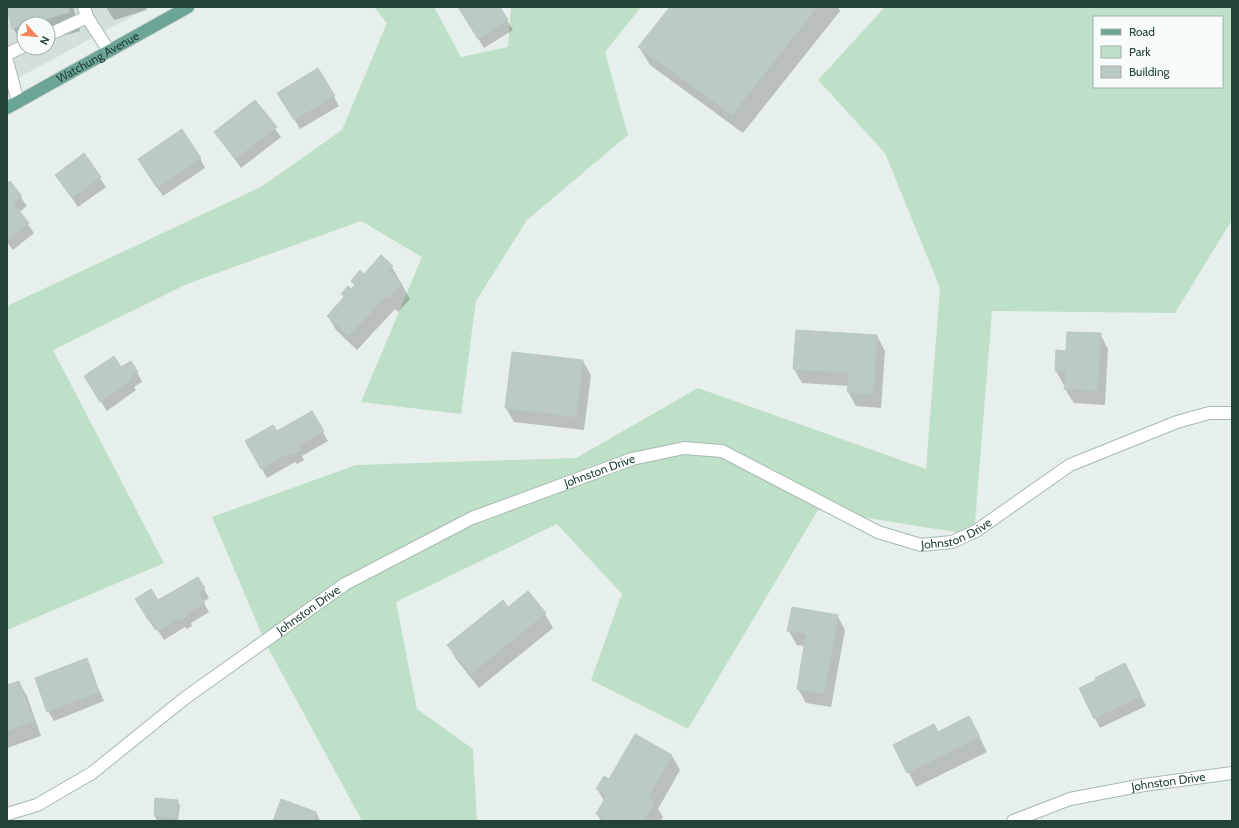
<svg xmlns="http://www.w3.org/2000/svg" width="1239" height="828" viewBox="0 0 1239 828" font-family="Cabin,sans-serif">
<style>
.built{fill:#d4dfda;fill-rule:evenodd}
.green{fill:#bfe0c8;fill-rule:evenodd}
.shadow{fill:#0003}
.building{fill:#bbcac4;stroke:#b8c9c2}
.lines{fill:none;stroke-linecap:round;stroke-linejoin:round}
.minor-casing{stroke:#a8b8b2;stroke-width:14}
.major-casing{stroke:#c2cac8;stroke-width:14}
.minor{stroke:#fff;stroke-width:12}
.major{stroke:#6aa596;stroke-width:12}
.labels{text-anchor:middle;stroke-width:3;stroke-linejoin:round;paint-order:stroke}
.street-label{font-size:12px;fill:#24423a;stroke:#f7fbf9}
</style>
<rect width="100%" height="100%" fill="#e6efeb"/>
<path class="built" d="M7,7h142l-142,77zM24,24h24v24h-24z"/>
<path class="green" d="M374,7h60l27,50 47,-10 3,-40h130l-36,45 23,83 -101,85 -51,81 -15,113 -100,-12 61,-145 -61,-36 -174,63 -134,66 111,213 -157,67v-324l254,-119 81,-57 45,-107z
M885,7h347v213l-57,93 -183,-2 -18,224 -156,-25 -130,219 -97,-49 31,-86 -65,-70 -161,78 21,107 56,40 4,72h-115l-97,-179 -53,-125 144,-52 220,-7 122,-70 228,81 14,-181 -55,-135 -67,-73zM1094,17h128v70h-128z"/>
<path class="shadow" d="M7,7h66l7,24 -32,9v-16h-24v23l-11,-19z
M106,7h40l1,3 -33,10z
M459,7h40l14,23 -29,18z
M671,7h167l2,4 -97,122 -93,-68 -11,-18z
M318,69l21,37 -39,23 -21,-36z
M255,101l26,36 -40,31 -26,-36z
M84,155l22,32 -28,20 -22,-32z
M200,158l5,10 -42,28 -19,-27z
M10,182l17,24 -8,6 15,21 -21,17 -6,-8v-57z
M392,267l18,32 -12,13 -3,-3 -38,41 -21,-20 -8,-14 16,-18 -2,-4 9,-3 4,-4 -3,-6z
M1100,334l8,15 -3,56 -31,-2 -9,-14 1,-4h-2l-8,-14 11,-19z
M877,336l8,15 -4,57 -25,-2 -8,-14 1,-6 -47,-3 -8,-14z
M583,361l8,14 -7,55 -70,-8 -8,-14z
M121,368l16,4 5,10 -8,5 2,3 -29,21 -17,-26z
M312,412l16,29 -26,15 2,4 -7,4 -2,-2 -28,16 -20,-36 30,-9z
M198,578l11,20 -6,4 6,10 -18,11 1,3 -5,3 -2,-2 -21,13 -7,-11 -2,1 -13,-21z
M528,592l17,22 8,14 -74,60 -23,-29 -8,-14 60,-37z
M837,615l8,15 -14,77 -25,-4 -8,-14 7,-43 -8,-1 -9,-15z
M86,660l18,41 -50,20 -6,-10z
M1130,674l16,32 -46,22 -20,-39z
M19,682l8,14 14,40 -34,12v-62z
M977,732l10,20 -71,35 -21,-42 43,-12z
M635,735l37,21 8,14 -22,39 5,8 -3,4h-59l-4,-7 8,-12 -8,-13 12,-9z
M156,799l21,2 3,4 -2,16h-21l-2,-5z
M316,812l4,9h-46z"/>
<path class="building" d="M7,7h61l2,5 -58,17z
M458,7h42l8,13 -30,19z
M670,7h147l-85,108 -94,-68z
M318,68l17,28 -41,24 -17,-27z
M255,100l22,27 -42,32 -21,-27z
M182,129l19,29 -44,30 -19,-29z
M84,153l17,24 -29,21 -17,-23z
M10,181l12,15 -9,7 16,20 -22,18v-58z
M381,255l12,11 -5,5 14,13 -13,14 -3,-2 -37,40 -22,-20 17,-19 -3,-3 7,-8 3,3 4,-4 -4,-4 9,-11 4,4z
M796,330l81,5 -4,59 -26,-2 2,-19 -56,-4z
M1067,332l34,1 -4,58 -33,-2 2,-18h-11l1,-21 10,1z
M512,352l71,8 -7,57 -71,-9z
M114,356l7,11 10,-6 7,11 -8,5 2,3 -32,22 -16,-26z
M312,411l12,20 -26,15 2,4 -10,5 -1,-2 -28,16 -16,-28 28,-16 4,6z
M198,577l7,11 -7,4 7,11 -19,11 1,2 -6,4 -2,-2 -21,13 -7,-11 -2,1 -14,-22 16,-10 7,11z
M528,591l18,22 -75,61 -24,-29 56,-45 5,7z
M792,607l46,8 -14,79 -27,-5 9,-55 -19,-3z
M87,658l12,34 -52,20 -12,-34z
M1125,663l16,33 -47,23 -15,-31 17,-8 -1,-2z
M19,681l15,40 -27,10v-46z
M969,716l11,21 -73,36 -14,-28 41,-21 4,8z
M635,734l37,21 -24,43 7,4 -11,19h-36l-12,-7 11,-19 -11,-6 8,-13 5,3z
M155,798l23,2 -2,18 -22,-2z
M281,799l35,13 -3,9h-40z"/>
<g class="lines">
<defs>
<g id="minor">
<path d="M84,7l3,10 22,34"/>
<path d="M48,35l39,-18"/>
<path d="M7,54l17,-8"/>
<path d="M7,61l11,41"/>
<path id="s1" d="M7,814l30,-9 55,-32 93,-75 160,-114 127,-66 160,-59 52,-11 38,3 156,81 43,13 31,-3 24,-11 94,-66 107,-43 32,-9h23"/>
<path id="s2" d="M1013,821l57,-22 74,-14 88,-12"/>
</g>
<g id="major">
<path id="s3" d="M7,108l181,-101"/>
</g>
</defs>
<use href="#minor" class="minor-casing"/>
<use href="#major" class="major-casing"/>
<use href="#minor" class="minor"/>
<use href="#major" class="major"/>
</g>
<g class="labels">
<g class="street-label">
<text dy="4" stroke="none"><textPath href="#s3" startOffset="104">Watchung Avenue</textPath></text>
<text dy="4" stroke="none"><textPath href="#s1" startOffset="690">Johnston Drive</textPath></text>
<text dy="4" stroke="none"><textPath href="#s1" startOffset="1074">Johnston Drive</textPath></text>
<text dy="4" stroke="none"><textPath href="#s1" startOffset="366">Johnston Drive</textPath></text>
<text dy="4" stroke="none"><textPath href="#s2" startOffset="161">Johnston Drive</textPath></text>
</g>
</g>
<rect width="1239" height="828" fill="none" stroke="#24423a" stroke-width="16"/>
<rect x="1093" y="16" width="130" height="72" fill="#f7fbf9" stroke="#a3b1ad"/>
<rect x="1101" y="29" width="20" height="6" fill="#6aa596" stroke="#a3b1ad"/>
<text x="1129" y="36" font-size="12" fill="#24423a">Road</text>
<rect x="1101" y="46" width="20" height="12" fill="#bfe0c8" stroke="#a3b1ad"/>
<text x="1129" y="56" font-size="12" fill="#24423a">Park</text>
<rect x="1101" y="66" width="20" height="12" fill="#bbcac4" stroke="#a3b1ad"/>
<text x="1129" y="76" font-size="12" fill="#24423a">Building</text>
<g transform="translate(36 36) rotate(117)"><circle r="19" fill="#f7fbf9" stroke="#a3b1ad"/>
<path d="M0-3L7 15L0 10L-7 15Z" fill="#f4845f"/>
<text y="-6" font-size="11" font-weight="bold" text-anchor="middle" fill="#24423a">N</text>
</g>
</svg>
